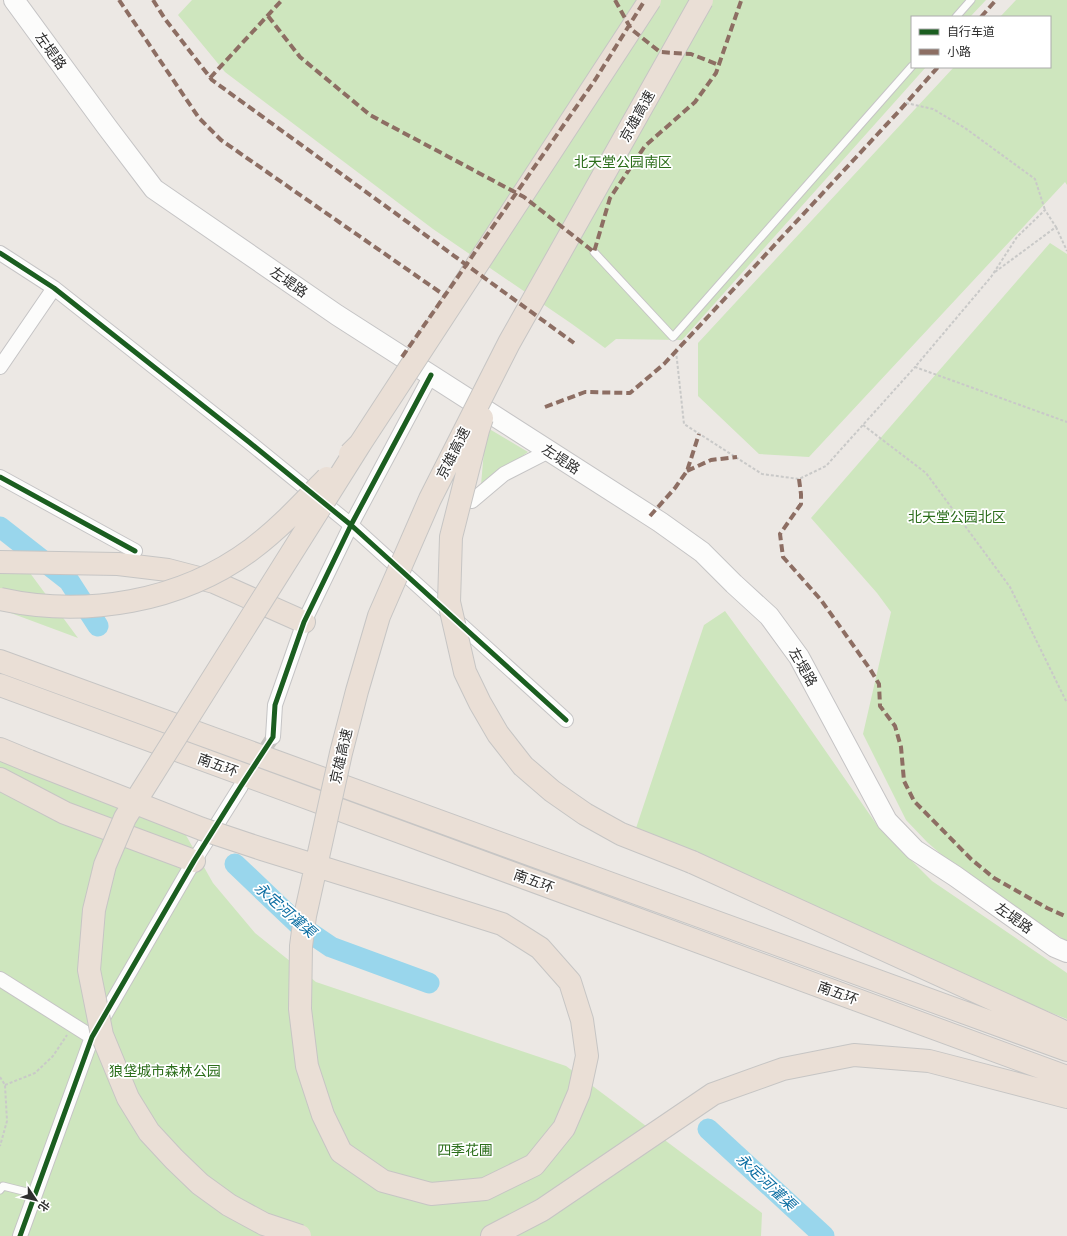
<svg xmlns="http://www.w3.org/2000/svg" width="1067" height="1236" viewBox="0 0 1067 1236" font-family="'Titillium Web','Noto Sans SC',sans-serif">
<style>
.green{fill:#cee6be}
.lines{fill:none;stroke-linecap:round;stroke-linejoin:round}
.river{stroke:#99d6ec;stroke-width:21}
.minor-tunnel{stroke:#c6c3c0;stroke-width:14;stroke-dasharray:14 7;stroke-linecap:butt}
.service-casing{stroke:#c5c4c5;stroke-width:9}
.minor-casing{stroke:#c5c4c5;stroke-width:16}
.secondary-casing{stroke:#c5c4c5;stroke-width:22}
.motorway-casing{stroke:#c6c5c4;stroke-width:24}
.path{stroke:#c9c9c8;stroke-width:2;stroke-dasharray:3 2;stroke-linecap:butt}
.service{stroke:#fcfcfb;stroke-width:7}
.minor{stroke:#fcfcfb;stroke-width:14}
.secondary{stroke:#fcfcfb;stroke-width:20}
.motorway{stroke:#eadfd6;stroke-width:22}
.motorway-bridge-casing{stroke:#c6c5c4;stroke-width:24;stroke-linecap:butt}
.motorway-bridge{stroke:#eadfd6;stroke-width:22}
.quiet{stroke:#8d6e63;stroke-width:4;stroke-dasharray:8 4;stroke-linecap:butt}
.cycleway-casing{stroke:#fff;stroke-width:8}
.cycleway{stroke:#1b5e20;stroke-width:5}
.labels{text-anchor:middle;stroke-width:3.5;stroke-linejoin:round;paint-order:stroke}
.street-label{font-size:14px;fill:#2e2e2e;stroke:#fff}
.park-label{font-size:14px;fill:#2c6e1b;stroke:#fff}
.water-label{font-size:15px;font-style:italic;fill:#0d6fa3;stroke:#fff}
</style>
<rect width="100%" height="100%" fill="#ece8e4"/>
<path class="green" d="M192,0h794l-16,17h-58v50h14l-244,273 -66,-1 -11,9 -33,-24 -139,-95 -208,-157 -47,-57z
M1016,0h51v185l-2,-3 -256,275 -50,-3 -61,-58v-53l256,-276h96v-50h-50z
M1050,243l17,11v687l-42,-25 -74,-53 -24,-21 -21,-22 -43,-86 28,-122 -14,-19 -66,-75z
M486,427l42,25 -47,33z
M0,551l30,22 48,65 -78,-29z
M725,611l68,93 86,124 53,53 135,92v46l-437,-173 74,-221z
M0,757l179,66 34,60 42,50 61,49 250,84 196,147 -1,23h-761z"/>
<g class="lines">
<path class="river" d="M0,527l69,54 29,45
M235,864l65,62 31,21 98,36
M708,1129l116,107"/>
<path class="minor-tunnel" d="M243,782l30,-45"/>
<defs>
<path id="service" d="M956,17l15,-17
M594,252l79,85 239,-271
M0,1190l3,-4 32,8"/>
<path id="minor" d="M0,253l54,35 195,154 102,83 215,195
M0,367l54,-79
M0,477l135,74
M472,501l32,-27 45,-23
M273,737l2,-32 29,-83 47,-97 80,-150
M0,979l92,58
M20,1236l72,-199 102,-176 47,-75"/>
<path id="secondary" d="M14,0l93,127 47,62 183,126 323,207 42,30 32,32 35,32 30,41 88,164 28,29 40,26 100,71 12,5"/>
<path id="motorway" d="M0,562l118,2 50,6 46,12 90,40
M0,661l1067,389
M0,685l1067,392
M0,749l29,12
M0,779l65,34 129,48
M692,862l375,171
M492,1236l50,-26 171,-116 70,-25 71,-14 75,6 138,36"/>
</defs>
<use href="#service" class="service-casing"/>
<use href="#minor" class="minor-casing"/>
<use href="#secondary" class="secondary-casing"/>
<use href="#motorway" class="motorway-casing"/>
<path class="path" d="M906,103l27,6 32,19 70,51 10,31
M1056,227l11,24
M995,272l61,-45 -11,-17 -28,27 -26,40 -76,90 152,55
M676,351l8,73 78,50 37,5 27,-13 89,-99
M863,425l63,48 84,114 57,116
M0,1077l5,8 2,36 -7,25
M5,1085l30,-12 18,-17 14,-21"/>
<use href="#service" class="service"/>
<use href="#minor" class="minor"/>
<use href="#secondary" class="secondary"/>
<use href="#motorway" class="motorway"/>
<defs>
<path id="motorway-bridge" d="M482,418l-4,12 -27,107 -2,65 16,70 15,31 18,31 25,32 29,25 33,23 36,20 71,28
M350,454l10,-10 290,-444
M0,599c85,19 181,3 252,-50 28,-21 51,-46 75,-71
M29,761l173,68 60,20 126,39 114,36 38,24 30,34 12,38 5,36 -8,37 -15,35 -30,37 -49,24 -54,5 -48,-13 -42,-29 -18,-37 -16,-49 -7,-57 1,-63 4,-30 36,-163 16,-62 22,-75 51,-117 79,-156 193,-343
M300,1236l-36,-12 -35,-19 -29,-21 -26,-25 -25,-27 -21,-34 -26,-63 -13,-65 5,-60 11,-45 20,-47 235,-374"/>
</defs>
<use href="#motorway-bridge" class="motorway-bridge-casing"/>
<use href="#motorway-bridge" class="motorway-bridge"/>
<path class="quiet" d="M119,0l80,118 22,22 223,155
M153,0l12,19 47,61 362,263
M615,0l16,29 29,23 31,2 28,11
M268,16l32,41 70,58 154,82 70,55 16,-54 35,-52 50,-44 21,-29 25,-72 2,-1
M981,17l15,-17
M210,78l72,-78
M402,357l193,-277 50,-80
M545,407l40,-15 45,1 34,-29 236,-254 38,-43
M687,471l24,-11 26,-3
M799,479l2,15v10l-21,30 3,23 38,43 49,69 9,15 1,22 15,20 6,21 3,34 10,20 57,58 23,19 53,30 20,9
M650,516l25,-28 12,-17 12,-37"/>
<defs>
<path id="cycleway" d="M0,253l54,35 195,154 102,83 215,195
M0,477l135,74
M20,1236l72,-199 102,-176 47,-75 32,-49 2,-32 29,-83 47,-97 80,-150"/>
</defs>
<use href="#cycleway" class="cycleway-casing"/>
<use href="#cycleway" class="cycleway"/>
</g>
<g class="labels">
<g class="street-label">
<text transform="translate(51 51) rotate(54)" y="5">左堤路</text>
<text transform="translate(637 116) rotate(-61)" y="5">京雄高速</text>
<text transform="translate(289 282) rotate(35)" y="5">左堤路</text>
<text transform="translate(453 453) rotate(-63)" y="5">京雄高速</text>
<text transform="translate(561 459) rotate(33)" y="5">左堤路</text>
<text transform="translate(803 667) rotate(60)" y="5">左堤路</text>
<text transform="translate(341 756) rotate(-77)" y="5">京雄高速</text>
<text transform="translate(218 765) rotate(20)" y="5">南五环</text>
<text transform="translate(534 881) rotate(20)" y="5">南五环</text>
<text transform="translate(1014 918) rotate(35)" y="5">左堤路</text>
<text transform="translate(838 993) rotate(20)" y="5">南五环</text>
</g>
<g class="park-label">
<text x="623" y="167">北天堂公园南区</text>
<text x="957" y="522">北天堂公园北区</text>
<text x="165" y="1076">狼垡城市森林公园</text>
<text x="465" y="1155">四季花圃</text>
</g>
<g class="water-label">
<text transform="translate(285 910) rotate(41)" y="5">永定河灌渠</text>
<text transform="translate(766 1182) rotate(43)" y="5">永定河灌渠</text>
</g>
</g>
<rect x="911" y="16" width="140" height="52" fill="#ffffff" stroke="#ababab"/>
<rect x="919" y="29" width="20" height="6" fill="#1b5e20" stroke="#ababab"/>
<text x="947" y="36" font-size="12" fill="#2e2e2e">自行车道</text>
<rect x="919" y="49" width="20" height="6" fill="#8d6e63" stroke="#ababab"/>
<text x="947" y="56" font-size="12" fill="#2e2e2e">小路</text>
<g transform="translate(36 1200) rotate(125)" stroke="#ffffff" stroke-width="3" paint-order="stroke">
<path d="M0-3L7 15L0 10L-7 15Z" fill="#2e2e2e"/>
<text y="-6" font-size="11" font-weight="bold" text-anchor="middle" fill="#2e2e2e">北</text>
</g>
</svg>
